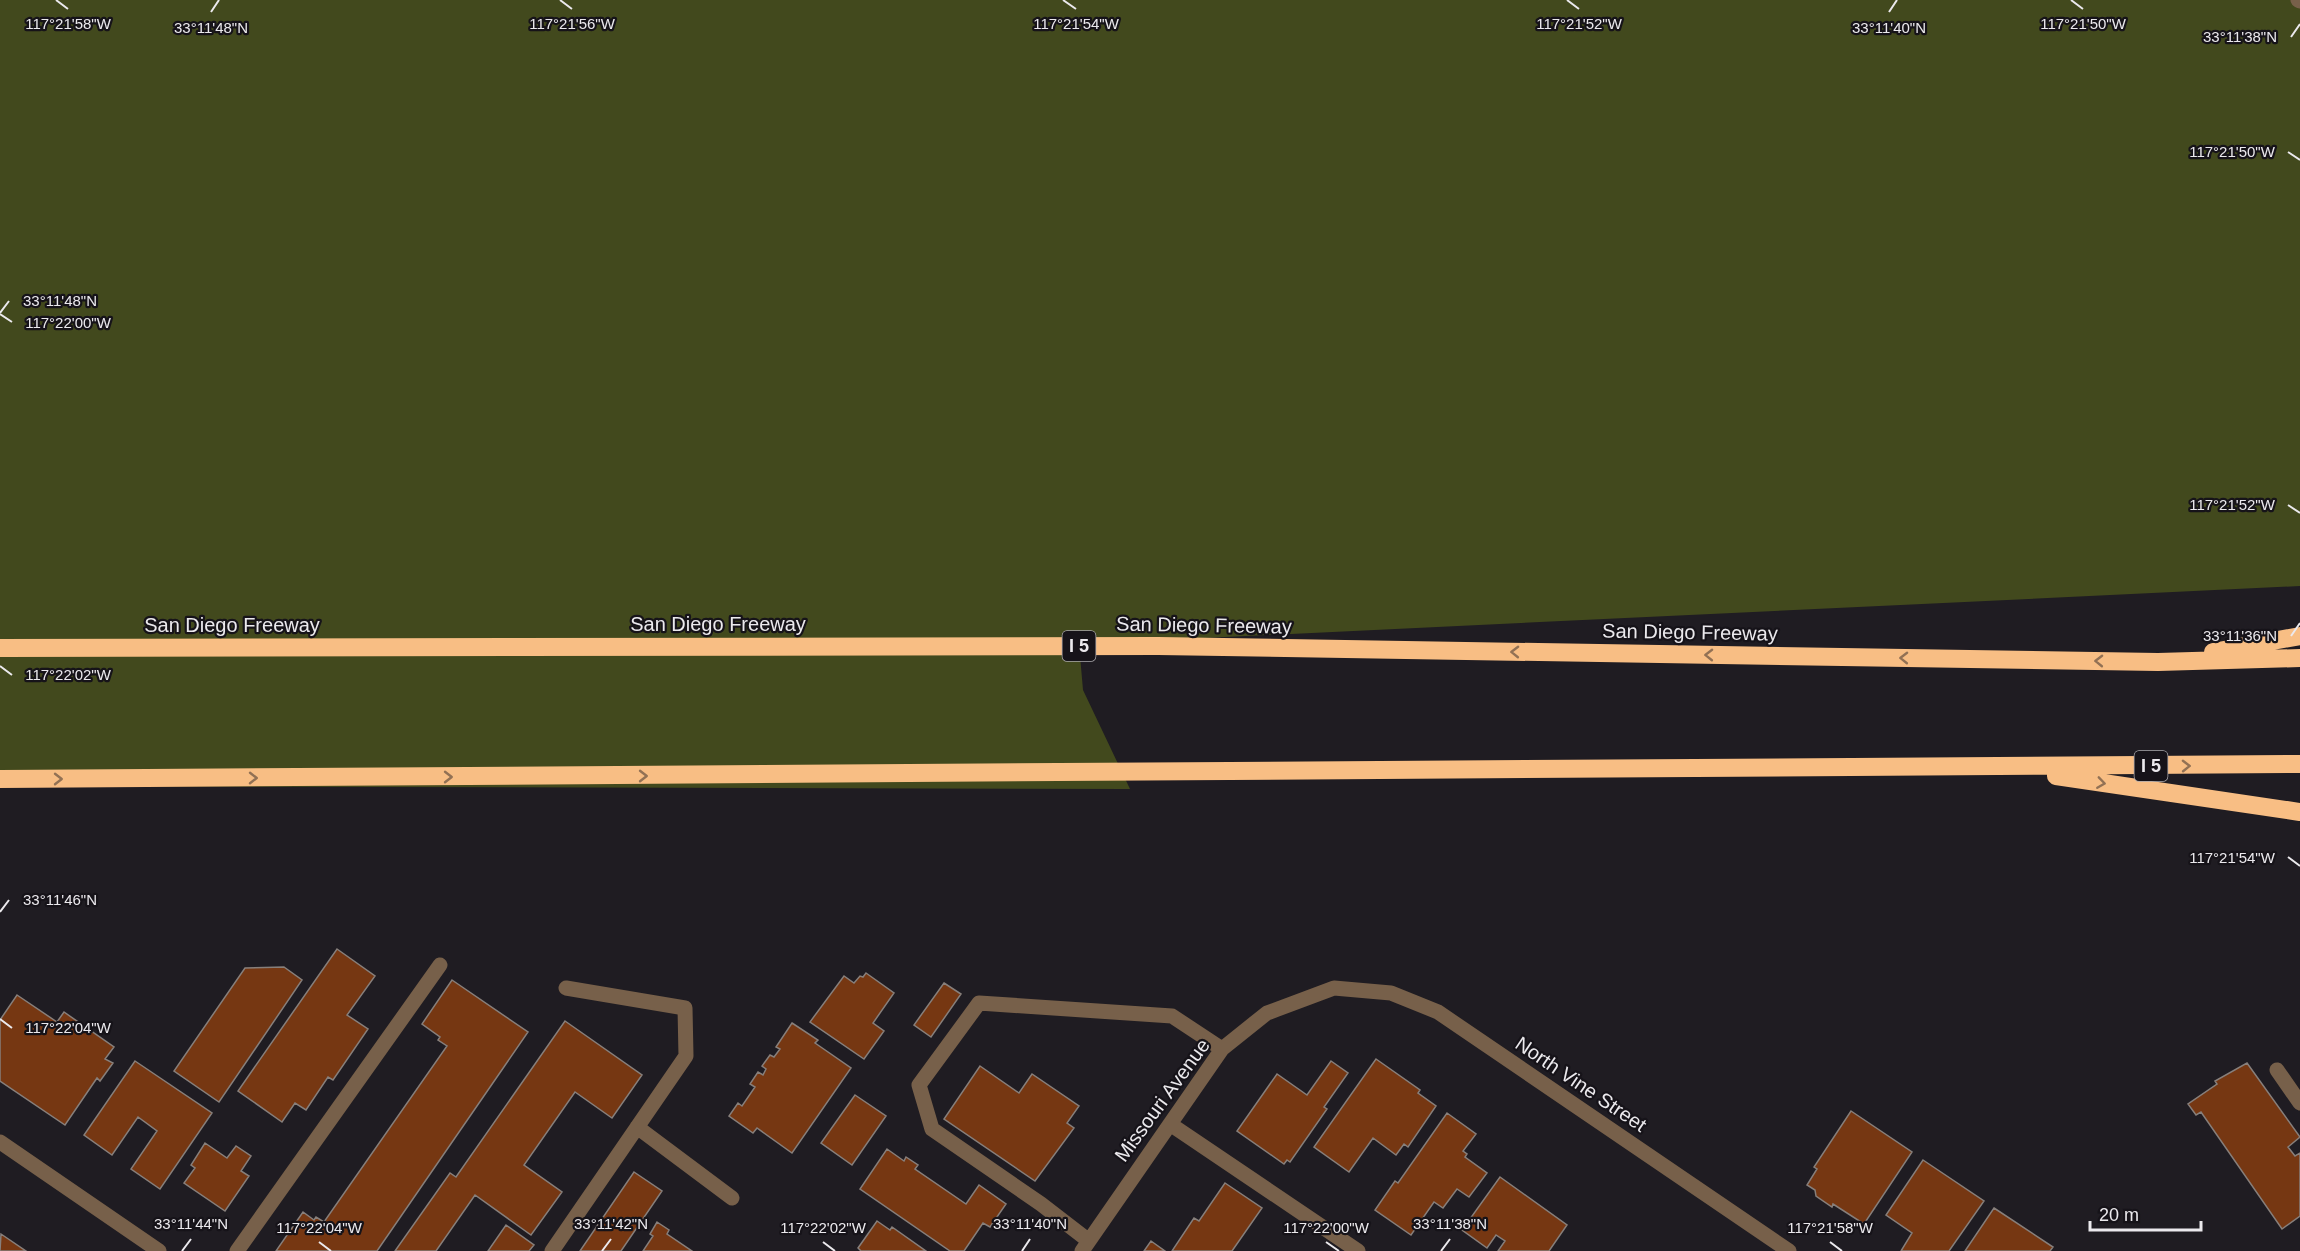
<svg xmlns="http://www.w3.org/2000/svg" width="2300" height="1251" viewBox="0 0 2300 1251" font-family="Helvetica,sans-serif">
<style>
.green{fill:#42491d}
.building{fill:#763712;stroke:#877f7b;stroke-width:1.5}
.lines{fill:none;stroke-linecap:round;stroke-linejoin:round}
.minor{stroke:#77604a;stroke-width:15}
.highway{stroke:#f8be84;stroke-width:18}
.oneway{stroke:#927154}
.ticks{fill:none;stroke:#ebe9ed;stroke-width:2}
.labels{text-anchor:middle;stroke-width:4.5;stroke-linejoin:round;paint-order:stroke}
.shield{fill:#161319;stroke:#aba9ad;stroke-width:1.5}
.shield-label{font-size:18px;font-weight:bold;fill:#ebe9ed}
.street-label{font-size:20px;fill:#ebe9ed;stroke:#161319}
.ticks-label{font-size:15px;text-anchor:middle;fill:#ebe9ed;stroke:#161319;stroke-width:4.5;stroke-linejoin:round;paint-order:stroke}
</style>
<rect width="100%" height="100%" fill="#1f1c22"/>
<path class="green" d="M0,0h2300v586l-1221,58 4,46 47,99 -1130,-3z"/>
<path class="building" d="M337,949l38,27 -28,39 21,14 -35,51 -5,-3 -22,33 -11,-7 -13,19 -44,-31z
M284,967l18,13 -83,122 -45,-31 71,-103z
M866,973l28,20 -21,30 11,8 -20,28 -54,-37 34,-46 10,7 6,-7 3,1z
M452,980l76,52 -151,219h-101l27,-39 11,8 2,-3 8,5 123,-176 -9,-6 2,-3 -18,-13z
M944,983l17,11 -30,43 -17,-12z
M17,995l40,27 7,-10 50,35 -9,12 8,4 -13,18 -3,-3 -32,47 -65,-44v-61z
M565,1021l77,54 -30,43 -37,-26 -51,73 38,27 -31,43 -56,-40 -39,56h-41l55,-78 6,4z
M792,1023l26,17 -3,3 36,25 -59,85 -35,-25 -4,5 -24,-17 9,-13 4,3 13,-19 -5,-3 8,-12 5,3 3,-6 -4,-3 8,-11 4,2 6,-8 -4,-2z
M1376,1059l44,31 -2,3 18,13 -28,41 -4,-3 -8,11 -23,-17 -24,34 -35,-25z
M135,1061l77,52 -52,76 -29,-20 26,-38 -19,-14 -26,38 -28,-20z
M1331,1061l17,12 -24,34 3,2 -37,53 -3,-2 -3,4 -47,-33 40,-57 30,21z
M2247,1063l53,74 -12,10 7,9 5,-3v63l-18,13 -81,-117 -5,3 -8,-11 29,-20 -2,-3z
M980,1066l39,27 13,-19 47,32 -12,17 7,5 -39,53 -91,-62z
M855,1095l31,21 -34,49 -31,-22z
M1851,1111l61,41 -48,72 -31,-20 -1,3 -16,-11 -1,-6 -8,-5 10,-16 -3,-2z
M1447,1113l29,21 -13,17 4,3 -2,3 22,16 -18,24 -12,-8 -14,19 -9,-6 -23,33 -36,-25 20,-29 3,2z
M205,1143l22,15 9,-12 15,10 -10,15 8,5 -24,35 -41,-28 11,-15 -4,-3z
M887,1149l17,12 2,-4 12,8 -3,4 51,35 13,-19 27,19 -16,23 -7,-4 -19,28h-14l-90,-62z
M1923,1160l61,41 -35,50h-48l11,-18 -26,-18z
M634,1172l28,19 -41,60h-41z
M1500,1177l67,48 -18,26h-51l7,-10 -9,-6 -9,13 -25,-18z
M1225,1183l37,25 -30,43h-60l22,-33 5,3z
M1994,1208l59,39 -3,4h-85z
M877,1221l13,9 2,-3 34,24h-65l-3,-3z
M657,1222l12,8 -2,4 25,17h-49l10,-15 -3,-2z
M506,1225l28,20 -5,6h-41z
M1,1234l25,17h-26z
M1151,1241l14,10h-21z"/>
<g class="lines">
<path class="minor" d="M2298,0l2,1
M2277,1070l23,33
M1170,1124l188,127
M637,1127l95,71
M0,1142l159,109
M1089,1241l-48,-37 -109,-75 -13,-44 60,-82 193,13 50,33
M237,1251l203,-286
M552,1251l134,-195 -1,-48 -119,-20
M1082,1251l140,-202 45,-36 67,-25 57,5 47,19 351,239"/>
<path class="highway" d="M0,648l1158,-2 1000,16 142,-4
M2213,652l87,-16
M2056,776l244,36
M0,779l2300,-15"/>
</g>
<defs><path id="oneway-chevron" d="M-2-3.5L2.5 0L-2 3.5" fill="none" stroke-width="1.6" stroke-linecap="round" stroke-linejoin="round" transform="scale(1.5)"/></defs>
<g class="oneway">
<use href="#oneway-chevron" transform="translate(1515 652) rotate(-179)"/>
<use href="#oneway-chevron" transform="translate(1709 655) rotate(-179)"/>
<use href="#oneway-chevron" transform="translate(1904 658) rotate(-179)"/>
<use href="#oneway-chevron" transform="translate(2099 661) rotate(-179)"/>
<use href="#oneway-chevron" transform="translate(2186 766) rotate(-1)"/>
<use href="#oneway-chevron" transform="translate(643 776)"/>
<use href="#oneway-chevron" transform="translate(448 777)"/>
<use href="#oneway-chevron" transform="translate(253 778)"/>
<use href="#oneway-chevron" transform="translate(58 779)"/>
<use href="#oneway-chevron" transform="translate(2101 783) rotate(8)"/>
</g>
<path class="ticks" d="M56,0l12,9M560,0l12,9M1063,0l13,9M1567,0l12,9M2071,0l12,9M211,12l8,-12M1889,12l8,-12M2291,37l9,-13M2288,152l12,8M0,313l9,-12M0,314l12,8M2288,505l12,8M2291,636l9,-13M0,666l12,9M2288,857l12,9M0,912l9,-12M0,1019l12,9M319,1242l12,9M823,1242l12,9M1326,1242l13,9M1830,1242l12,9M182,1251l9,-12M602,1251l9,-12M1022,1251l8,-12M1441,1251l9,-12"/>
<g class="labels">
<g class="shield">
<rect x="1062.5" y="631" width="33" height="30" rx="4.5"/>
<rect x="2134.5" y="751" width="33" height="30" rx="4.5"/>
</g>
<g class="shield-label">
<text x="1079" y="652">I 5</text>
<text x="2151" y="772">I 5</text>
</g>
<g class="street-label">
<text x="718" y="631">San Diego Freeway</text>
<text x="232" y="632">San Diego Freeway</text>
<text transform="translate(1204 625) rotate(1)" y="7">San Diego Freeway</text>
<text transform="translate(1690 632) rotate(1)" y="7">San Diego Freeway</text>
<text transform="translate(1581 1084) rotate(34)" y="7">North Vine Street</text>
<text transform="translate(1162 1100) rotate(-54)" y="7">Missouri Avenue</text>
</g>
</g>
<g class="ticks-label">
<text x="68" y="29">117°21'58"W</text>
<text x="572" y="29">117°21'56"W</text>
<text x="1076" y="29">117°21'54"W</text>
<text x="1579" y="29">117°21'52"W</text>
<text x="2083" y="29">117°21'50"W</text>
<text x="211" y="33">33°11'48"N</text>
<text x="1889" y="33">33°11'40"N</text>
<text x="2240" y="42">33°11'38"N</text>
<text x="2232" y="157">117°21'50"W</text>
<text x="60" y="306">33°11'48"N</text>
<text x="68" y="328">117°22'00"W</text>
<text x="2232" y="510">117°21'52"W</text>
<text x="2240" y="641">33°11'36"N</text>
<text x="68" y="680">117°22'02"W</text>
<text x="2232" y="863">117°21'54"W</text>
<text x="60" y="905">33°11'46"N</text>
<text x="68" y="1033">117°22'04"W</text>
<text x="191" y="1229">33°11'44"N</text>
<text x="611" y="1229">33°11'42"N</text>
<text x="1030" y="1229">33°11'40"N</text>
<text x="1450" y="1229">33°11'38"N</text>
<text x="319" y="1233">117°22'04"W</text>
<text x="823" y="1233">117°22'02"W</text>
<text x="1326" y="1233">117°22'00"W</text>
<text x="1830" y="1233">117°21'58"W</text>
</g>
<path d="M2090 1221v9h111v-9" fill="none" stroke="#ebe9ed" stroke-width="3"/>
<text x="2099" y="1221" font-size="18" fill="#ebe9ed" stroke="#161319" stroke-width="4.5" paint-order="stroke">20 m</text>
</svg>
